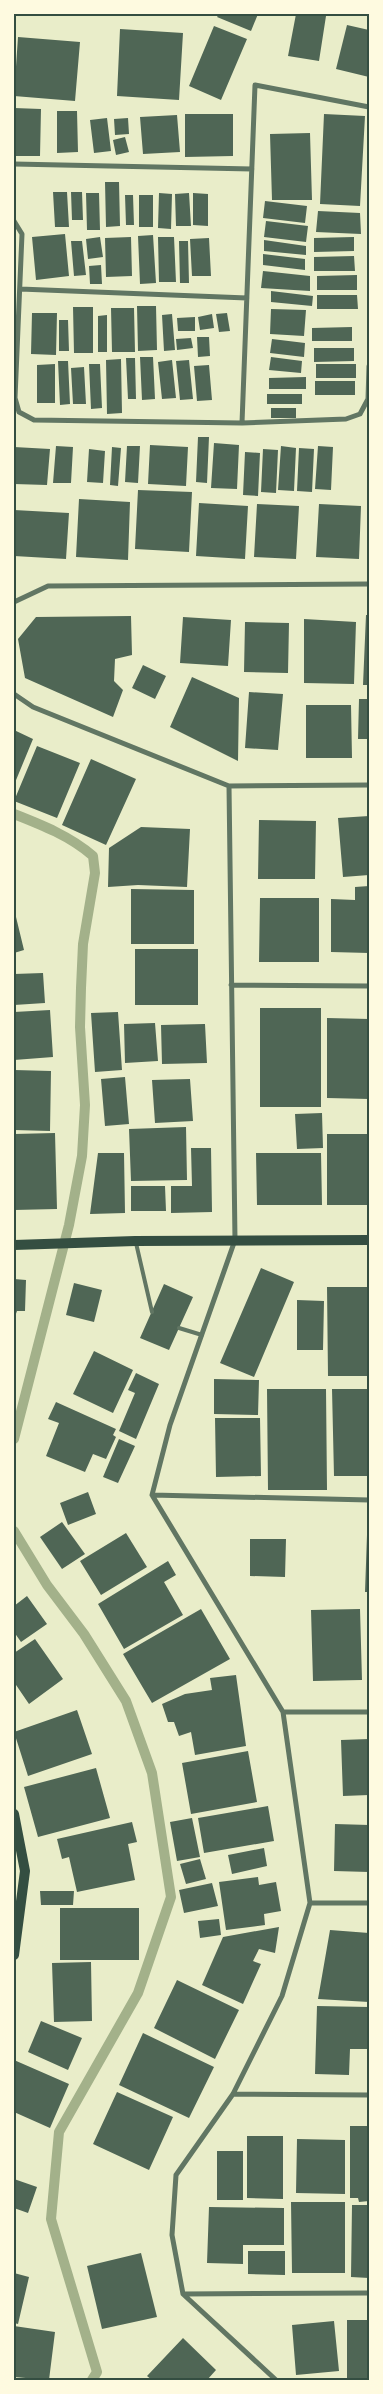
<svg xmlns="http://www.w3.org/2000/svg" width="383" height="2394" viewBox="0 0 383 2394" font-family="Lora,serif">
<style>
.lines{fill:none;stroke-linecap:round;stroke-linejoin:round}
.stream{stroke:#a3b18a;stroke-width:10}
.building{fill:#4f6655}
.service{stroke:#617663;stroke-width:4}
.minor{stroke:#617663;stroke-width:5}
.secondary{stroke:#344e41;stroke-width:10}
.neatline{fill:none;stroke:#344e41;stroke-width:2}
</style>
<rect width="100%" height="100%" fill="#e9edc9"/>
<g class="lines">
<path class="stream" d="M14,814c28,11 56,22 79,42l2,17 -12,71 -2,44 -1,39 5,78 -3,51 -13,69 -55,214
M14,1531l33,54 37,49 42,67 26,72 19,124 -33,96 -79,139 -8,87 46,153 -5,8"/>
</g>
<path class="building" d="M219,14h39l-7,17 -34,-14z
M296,14l30,2 -7,45 -31,-5z
M347,25l22,5v47l-33,-8z
M214,26l33,13 -26,61 -32,-14z
M120,29l63,4 -4,67 -62,-4z
M18,37l62,5 -5,59 -61,-5z
M14,108l27,1 -1,47h-26z
M57,111h20l1,41 -21,1z
M185,114h48v42l-48,1z
M324,114l41,2 -5,90 -40,-2z
M177,115l3,37 -37,2 -3,-37z
M107,118l4,33 -17,2 -4,-33z
M128,118l1,16 -14,1 -1,-16z
M310,133l2,67h-40l-2,-66z
M125,137l4,15 -13,3 -3,-15z
M105,182h14l1,44 -14,1z
M53,192h14l2,35h-14z
M71,192h11l1,28h-11z
M86,193h13l1,37h-13z
M159,193l13,1 -1,35 -13,-1z
M189,193l2,33h-15l-1,-32z
M193,193l15,1v32l-15,-1z
M125,195h8l1,30h-8z
M139,195h14v32h-14z
M265,201l42,5 -2,17 -42,-5z
M318,211l42,2 1,21 -45,-2z
M266,221l42,5 -2,16 -42,-5z
M65,234l4,42 -33,4 -4,-43z
M153,235l3,48 -16,1 -2,-48z
M100,237l3,20 -15,2 -2,-20z
M131,237l1,39 -26,1 -1,-39z
M158,237h16l2,45h-17z
M354,237v14l-40,1v-14z
M209,238l2,38h-19l-2,-37z
M264,240l42,6v9l-42,-4z
M71,241h11l4,34 -12,1z
M179,241h9l1,42h-9z
M263,254l42,5v11l-42,-5z
M354,256l1,15h-41v-14z
M101,265l1,19h-12l-1,-18z
M263,271l47,5v15l-49,-3z
M357,275v15h-40v-14z
M271,291l42,5 -1,10 -41,-4z
M317,295h40l1,14h-41z
M137,306h19l1,44 -19,1z
M73,307h20v46h-19z
M111,308h23l1,44h-23z
M271,309l35,1 -2,26 -34,-2z
M32,313h25l-1,42 -25,-1z
M227,313l3,18 -11,1 -3,-18z
M172,314l3,36 -11,1 -2,-36z
M212,314l2,14 -14,2 -2,-13z
M107,315v37h-9v-36z
M195,317v14h-17l-1,-13z
M59,320h9l1,31h-10z
M352,327v14h-40v-13z
M197,337h12l1,19 -12,1z
M191,338l2,10 -16,2 -1,-11z
M272,339l33,4 -1,14 -34,-4z
M314,348h40v13l-40,1z
M140,357h13l2,42 -13,1z
M271,357l31,4 -1,12 -32,-3z
M126,358h9l1,41h-8z
M121,359l1,54 -15,1 -1,-54z
M172,360l4,38 -14,1 -4,-37z
M189,360l4,39 -13,1 -4,-39z
M58,361h10l2,43 -10,1z
M55,364v39h-18v-38z
M89,364h11l2,44 -11,1z
M316,364h40v14h-40z
M209,365l3,35 -15,1 -3,-35z
M84,367l2,37h-13l-2,-36z
M306,377v12h-37v-11z
M315,381h40v14h-40z
M267,394h35v10h-35z
M271,408h25v10h-25z
M198,437h11l-2,46 -11,-1z
M214,443l25,2 -2,44 -26,-1z
M150,445l38,2 -2,39 -38,-2z
M56,446l17,1 -2,36h-18z
M127,446h13l-2,37 -13,-1z
M281,446l15,2 -2,43 -16,-1z
M318,446l15,1 -2,43 -16,-1z
M14,447l36,2 -3,36 -33,-1z
M112,447l9,1 -3,38 -8,-1z
M299,448l15,1 -2,43 -15,-1z
M89,449l16,2 -2,32 -16,-1z
M263,449l15,1 -2,43 -15,-1z
M245,452l15,1 -2,43 -15,-1z
M138,490l54,2 -3,60 -54,-3z
M79,499l51,3 -2,58 -52,-3z
M199,503l49,3 -3,53 -49,-3z
M257,504l42,2 -3,53 -42,-2z
M319,504l42,2 -2,53 -43,-2z
M14,510l55,3 -3,46 -52,-3z
M366,615h3v70h-6z
M131,616l1,39 -17,4 -1,22 9,9 -10,27 -88,-39 -7,-39 18,-22z
M183,617l48,3 -3,46 -48,-3z
M304,619l52,3 -2,62 -50,-1z
M245,622l44,1 -1,50 -44,-1z
M143,665l23,11 -11,23 -23,-11z
M192,677l47,21 -1,63 -68,-34z
M249,692l34,2 -5,56 -33,-2z
M359,699h10v40h-11z
M306,705h45l1,53h-46z
M14,730l19,9 -19,46z
M37,746l43,17 -23,55 -43,-17z
M91,759l45,20 -30,66 -44,-20z
M369,816v59l-26,2 -5,-59z
M259,820l57,1 -1,58h-57z
M141,827l49,2 -3,58 -49,-2 -30,2 1,-39z
M369,886v67l-38,-1v-53l24,1v-13z
M131,889l63,1v54h-63z
M260,898h59v64h-60z
M16,917l8,33 -10,3v-35z
M135,949h63v56h-63z
M43,973l2,30 -31,2v-31z
M260,1008h61v99h-61z
M50,1010l3,47 -39,3v-48z
M118,1012l4,58 -27,2 -4,-59z
M327,1018l42,1v80l-42,-1z
M155,1023l3,38 -33,2 -1,-39z
M205,1024l2,39 -45,1 -1,-39z
M14,1070l37,1 -1,60 -36,-1z
M125,1077l4,47 -24,2 -4,-47z
M190,1079l3,42 -38,2 -3,-43z
M322,1113l1,35 -26,1 -2,-35z
M186,1127l1,53 -56,1 -2,-52z
M55,1133l2,76 -43,1v-76z
M327,1134h42v71h-42z
M191,1148h20l1,64 -41,1v-27h21z
M98,1153h26l1,60 -35,1z
M256,1153h65l1,52h-65z
M131,1186h34l1,25h-35z
M261,1268l33,14 -40,95 -34,-14z
M14,1279l12,1 -1,31h-8l-3,8z
M74,1283l28,7 -8,32 -28,-7z
M164,1284l29,13 -24,53 -29,-12z
M327,1287h42v89h-41z
M297,1300l27,1 -1,49h-26z
M94,1351l39,19 -20,43 -40,-19z
M136,1373l23,11 -23,55 -17,-8 16,-38 -7,-3z
M214,1379l45,1 -1,35 -44,-1z
M267,1389h59l1,101h-59z
M332,1389h37v87h-35z
M56,1402l60,27 -3,6 3,2 -10,22 -13,-5 -8,18 -39,-16 13,-33 -11,-4z
M215,1418h45l1,58 -45,1z
M119,1439l16,7 -17,37 -15,-6z
M88,1492l8,22 -28,11 -8,-22z
M62,1522l23,32 -23,15 -22,-32z
M126,1533l21,34 -46,28 -21,-34z
M367,1535h2v57h-4z
M250,1539h36l-1,38 -35,-1z
M168,1561l8,14 -12,7 19,33 -59,34 -26,-45z
M27,1596l20,28 -26,18 -7,-10v-26z
M201,1609l29,50 -78,44 -29,-49z
M360,1609l2,71 -49,1 -2,-71z
M367,1609h2v40h-2z
M35,1639l28,40 -34,25 -15,-22v-29z
M367,1659h2v31h-2z
M236,1675l10,71 -51,9 -4,-23 -12,4 -5,-14h-6l-6,-18 23,-10 27,-4 -2,-12z
M77,1710l15,44 -64,22 -14,-44z
M369,1739v56l-26,1 -2,-56z
M248,1751l9,51 -66,12 -9,-51z
M96,1768l14,50 -72,19 -14,-50z
M268,1806l6,35 -70,12 -6,-35z
M192,1818l8,39 -23,4 -7,-39z
M132,1822l5,20 -9,2 7,36 -58,12 -8,-35 -7,2 -5,-20z
M335,1824l34,1v47l-35,-1z
M264,1848l3,18 -35,8 -4,-19z
M200,1859l6,20 -20,5 -6,-20z
M258,1877l1,8 17,-3 5,29 -17,3 1,11 -39,5 -7,-48z
M212,1883l6,23 -34,7 -5,-23z
M40,1891h34l-1,14h-32z
M60,1908h79v52h-79z
M219,1919l2,16 -21,3 -2,-17z
M279,1927l-4,26 -16,-4 -6,12 8,3 -18,40 -41,-19 21,-48z
M330,1930l39,3v69l-51,-3z
M91,1962l1,59 -38,1 -2,-59z
M177,1980l62,30 -24,49 -61,-31z
M317,2006l52,1v42h-19l-1,26 -34,-1z
M41,2021l41,17 -14,32 -40,-18z
M143,2033l71,34 -25,51 -70,-33z
M14,2060l55,24 -19,44 -36,-16z
M117,2092l56,25 -24,53 -56,-26z
M350,2126h19v75l-10,1 -1,-4h-8z
M247,2136h36v63l-36,-1z
M297,2139l48,1v54l-49,-1z
M217,2151h26v49h-26z
M14,2179l23,8 -9,26 -14,-5z
M291,2202h54v71h-53z
M352,2205h17v73l-18,-1z
M209,2207l75,1v37h-41v19l-36,-1z
M248,2251h37v24l-37,-1z
M141,2253l16,64 -55,12 -15,-63z
M14,2273l15,4 -11,47 -4,-1z
M347,2320h22v60h-22z
M334,2321l5,50 -43,4 -4,-50z
M14,2326l41,6 -6,48 -35,-3z
M183,2338l33,32 -9,10h-55l-5,-4z"/>
<g class="lines">
<path class="service" d="M136,1243l16,69
M179,1328l23,7"/>
<path class="minor" d="M14,164l238,5
M14,221l8,13 -7,164 4,14 15,8 208,3 104,-4 14,-5 8,-15 1,-33
M20,289l227,9
M242,423l13,-338 114,22
M14,602l34,-16 321,-2
M14,694l19,13 196,79 140,-1
M229,786l6,454 -65,185 -18,70 131,217 27,191 -28,93 -49,98 -57,81 -4,60 11,59 93,86
M231,985l138,1
M152,1495l217,5
M283,1712h86
M310,1903h59
M233,2094l136,1
M184,2294l185,-1"/>
<path class="secondary" d="M14,1245l121,-4 234,-1
M14,1814l11,57 -11,84"/>
</g>
<rect width="383" height="2394" fill="none" stroke="#fefae0" stroke-width="30"/>
<rect x="15" y="15" width="353" height="2364" class="neatline"/>
</svg>
